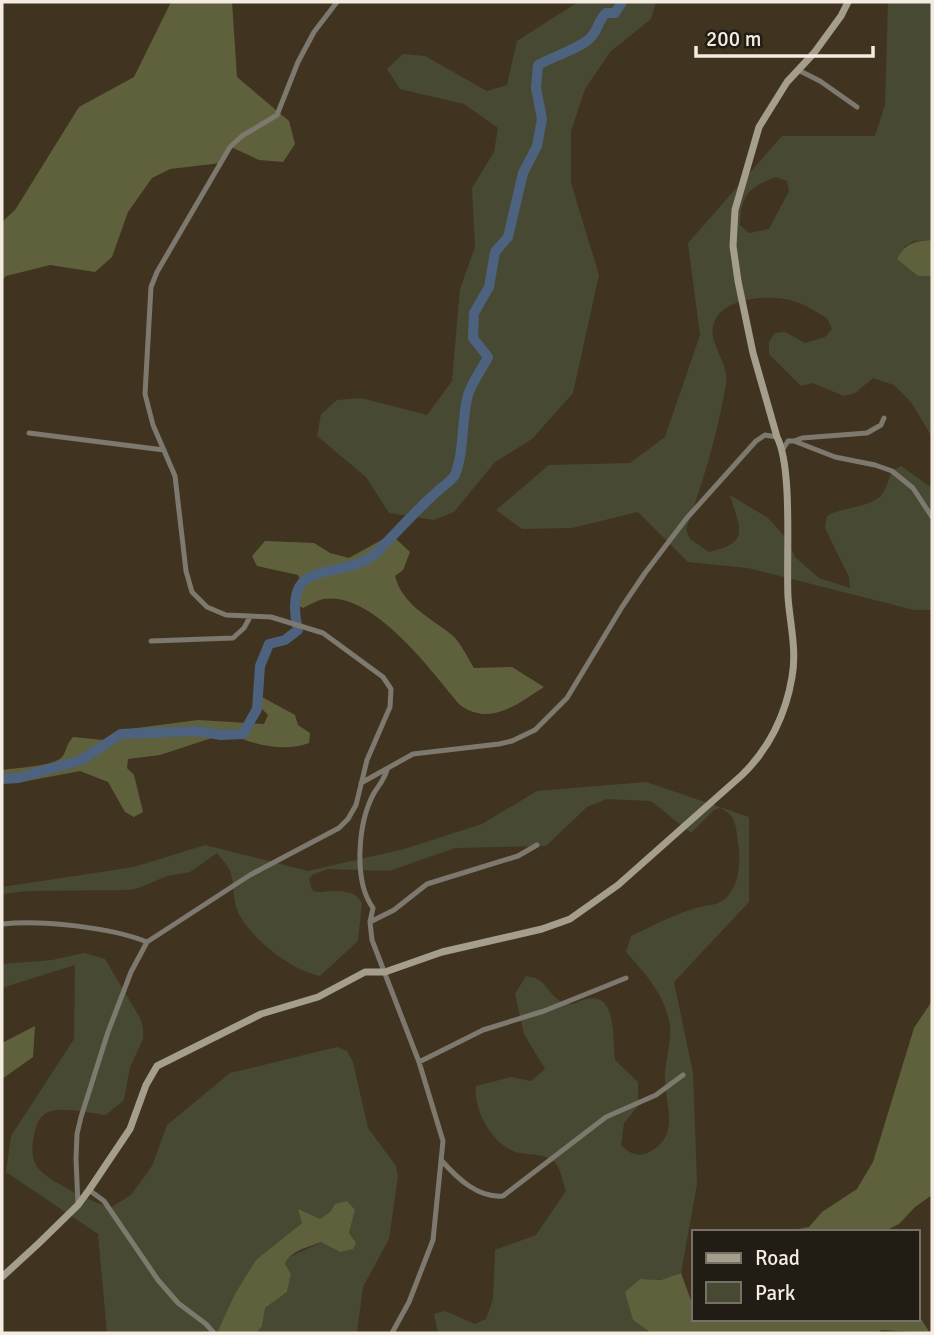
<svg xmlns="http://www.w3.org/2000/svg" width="934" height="1335" viewBox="0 0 934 1335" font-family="Signika,sans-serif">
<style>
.green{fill:#484932;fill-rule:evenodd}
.forest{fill:#5f613d}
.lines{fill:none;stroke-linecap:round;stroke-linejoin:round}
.river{stroke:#4d627f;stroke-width:10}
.street{stroke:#7d796e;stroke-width:5}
.secondary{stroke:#a59e8d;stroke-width:7}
</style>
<rect width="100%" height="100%" fill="#403420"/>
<path class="green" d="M578,2h78l-5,17 -41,33 -25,37 -14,42v52l28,92 -26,118 -41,46 -37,23 -41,50 -20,8 -45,-7 -23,-36 -49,-41 4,-22 16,-14 24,-2 66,17 25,-34 8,-92 15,-42 -3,-59 22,-36 4,-24 -34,-24 -64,-15 -13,-20 16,-15 22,2 62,35 20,-6 10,-44z
M888,2h44v238l-18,1 -10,6 14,29h14v161l-21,-35 -17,-17 -21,-7 -18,15 -11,3 -32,-13 -11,3 -32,-32v-12l6,-9 10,-1 20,11 20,-6 7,-8 -5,-11c-11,-6 -22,-14 -34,-17 -25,-8 -86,-3 -80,36 3,15 16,31 13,46 -8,50 -23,99 -40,146l4,10 19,13c42,-9 31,-23 21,-57l38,23 19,21 8,18 24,21 31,10 -1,-11 -24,-49 2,-12c15,-9 48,-9 56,-23 4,-6 6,-15 9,-22l9,-5 31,22v122h-18l-166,-42 -60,-6 -50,-50 -66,16 -50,1 -26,-19 53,-45 81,-2 35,-26 35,-102 -12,-92 94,-107h93l10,-31zM776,177l11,4 2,10 -20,38 -20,4 -9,-8c1,-31 8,-37 36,-48z
M646,782l103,35v85l-75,80 19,91 4,111 -16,89 -20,7 -21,-1 -7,41 18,13h-213l-4,-19 11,-3 30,13 11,-5 7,-20 2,-49 41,-15 30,-44c-3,-8 -5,-20 -9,-26 -9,-13 -28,-9 -41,-13 -24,-7 -43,-43 -40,-66l35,-9 20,4 14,-12 -21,-35 -9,-40 11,-18c22,3 19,15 34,25 7,5 14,3 20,0 38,-15 32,35 35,59l23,22v24l-14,17 -3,22c8,8 16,13 28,7 33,-16 15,-49 16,-78 1,-16 8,-38 4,-54 -6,-27 -25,-48 -43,-68l5,-16c21,-10 42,-21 65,-28 9,-3 22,-2 30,-10 14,-13 15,-38 12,-56 -2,-15 -2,-28 -18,-34l-6,2 -23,23 -40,-32 -44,-2 -20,8 -41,39 -91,2 -66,23 -61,-2 -16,6 -3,4 3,11 4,2c16,0 38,-5 46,11l-4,38 -38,35c-28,-6 -68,-36 -81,-62 -7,-13 -4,-29 -9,-43 -2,-6 -9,-12 -13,-18l-27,19 -23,4 -26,11 -11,3 -103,1 -25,3v-7l132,-20 71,-22 103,26 96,-22 78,-25 55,-33z
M84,953l21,6 35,59 3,10v11l-13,28 -6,33 -18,15c-15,-2 -42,-8 -55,-4 -10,3 -14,11 -16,20 -3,12 -5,27 3,37 9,13 56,34 72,40l21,-13 21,-29 15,-41 63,-52 107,-26 10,4 6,11 15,66 28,38 2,11 -9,62 -26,48 -6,46h-101l6,-8 3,-17 22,-16 4,-18 -6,-10 2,-6 35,-16 18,10 9,-19 6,-23 -24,1 -11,8 -18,4 -46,38 -39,72h-110l-9,-99 -92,-62 5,-36 63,-97 1,-74 -73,23v-24l50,-4z"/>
<path class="forest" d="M171,2h61l5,75 52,44 6,23 -12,18 -24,-2 -28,-13 -10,16 -51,6 -18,9 -24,34 -16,45 -17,15 -45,-7 -44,11 -4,4v-58l13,-12 64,-103 55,-30z
M932,240v36h-14l-21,-17c9,-16 17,-18 35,-19z
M385,538l11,1 14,13 -7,18 -8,6c8,30 35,41 57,59 9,8 15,22 22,33l38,-1 32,20c-27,17 -53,40 -84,18 -29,-34 -86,-114 -137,-106 -7,2 -14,6 -20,9l-9,-5 9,-18 -5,-10 -41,-9 -5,-10 13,-15 49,2 16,10 19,5z
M262,697l33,18 3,10 12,8 -1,10c-27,10 -56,1 -82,-10l-67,22 -32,4 -1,9 7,7 9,37 -9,5 -9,-5 -17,-30 -28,-11 -63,12 -15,-1v-12c13,-2 53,-4 60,-13 5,-6 3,-11 11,-20l30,3 26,-11 69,-9 66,4 4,-9 -8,-8z
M932,1001v194l-17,12 -16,17 -16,8h-101l27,-5 13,-15 35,-23 16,-27 41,-134z
M35,1026l-2,31 -31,22v-36z
M347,1201l8,9 -6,23 7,10 -3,6 -13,3 -19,-10c-12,5 -32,9 -36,22l6,10 -4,18 -22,16 -3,18 -6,7h-39l18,-39 21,-34 46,-37 -4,-14 22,10 11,-8 4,-7z
M681,1273l13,36v10h224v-5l12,19 -49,-3 -3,3h-227l-18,-13 -8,-28 15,-13 21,1z"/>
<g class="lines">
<path class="river" d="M2,779l16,-1 63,-18 40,-26 77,-3 23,4 22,-1 14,-25 3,-43 9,-22 16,-4 13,-10c-18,-80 46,-44 81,-80 20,-20 39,-42 61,-61 5,-4 12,-9 15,-14 10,-26 6,-55 13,-80 4,-13 14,-26 20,-38l-15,-19 1,-25 15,-26 6,-35 13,-15 15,-64 14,-27 5,-27 -6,-31 2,-23c14,-8 46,-18 54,-29 6,-7 6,-15 14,-23h9l7,-11"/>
<path class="street" d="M798,70l22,11 37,26
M29,433l135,17
M794,441l8,-3 65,-5 14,-8 3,-7
M783,449l5,-8h6l41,16 40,8 17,6 21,17 19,29
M151,641l82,-3 11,-10 6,-11
M387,770c-3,10 -8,15 -13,23 -16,29 -21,88 -1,115l-3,14 2,18 47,122 24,79 -10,99 -24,62 -17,31
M361,783l52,-29 86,-10 13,-3 23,-11 32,-32 55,-91 23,-34 41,-54 70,-78 9,-6 12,2
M370,922l24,-12 33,-26 91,-28 19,-11
M2,924c40,-4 108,3 145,18
M419,1062l64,-32 61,-19 82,-33
M442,1161c16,18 36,37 61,35l103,-79 50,-22 27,-20
M89,1190l15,11 54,79 20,23 28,21 8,9
M78,1205l-2,-46 1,-25 4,-17 27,-85 23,-60 16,-30 103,-67 89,-47 9,-9 8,-14 11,-45 23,-53 1,-18 -8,-12 -60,-44 -52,-16 -45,-2 -19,-8 -15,-15 -6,-21 -11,-95 -22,-51 -8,-31 6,-107 6,-15 73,-125 12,-11 35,-21 21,-53 16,-30 23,-30"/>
<path class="secondary" d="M2,1277l36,-33 40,-39 11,-15 41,-61 16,-44 11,-19 104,-52 57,-17 47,-25h20l57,-20 100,-23 28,-10 48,-34 124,-110c27,-26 44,-61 50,-98 5,-27 -2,-53 -4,-80 -2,-38 5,-129 -11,-160l-24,-84 -15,-72 -5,-35 2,-36 24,-83 28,-45 27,-29 27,-37 7,-14"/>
</g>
<rect width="934" height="1335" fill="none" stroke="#f4ece0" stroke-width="7"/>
<rect x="692" y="1230" width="228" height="91" fill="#221d14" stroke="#767066" stroke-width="2"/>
<rect x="706" y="1253" width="35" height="10" fill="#a59e8d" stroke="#767066" stroke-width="2"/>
<text x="755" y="1265" font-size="21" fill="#f4ece0">Road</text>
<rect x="706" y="1282" width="35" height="21" fill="#484932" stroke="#767066" stroke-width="2"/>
<text x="755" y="1300" font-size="21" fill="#f4ece0">Park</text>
<path d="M696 46v10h177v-10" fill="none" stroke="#f4ece0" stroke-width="3.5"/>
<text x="706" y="46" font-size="21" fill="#f4ece0" stroke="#221d14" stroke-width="5" paint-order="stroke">200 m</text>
</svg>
